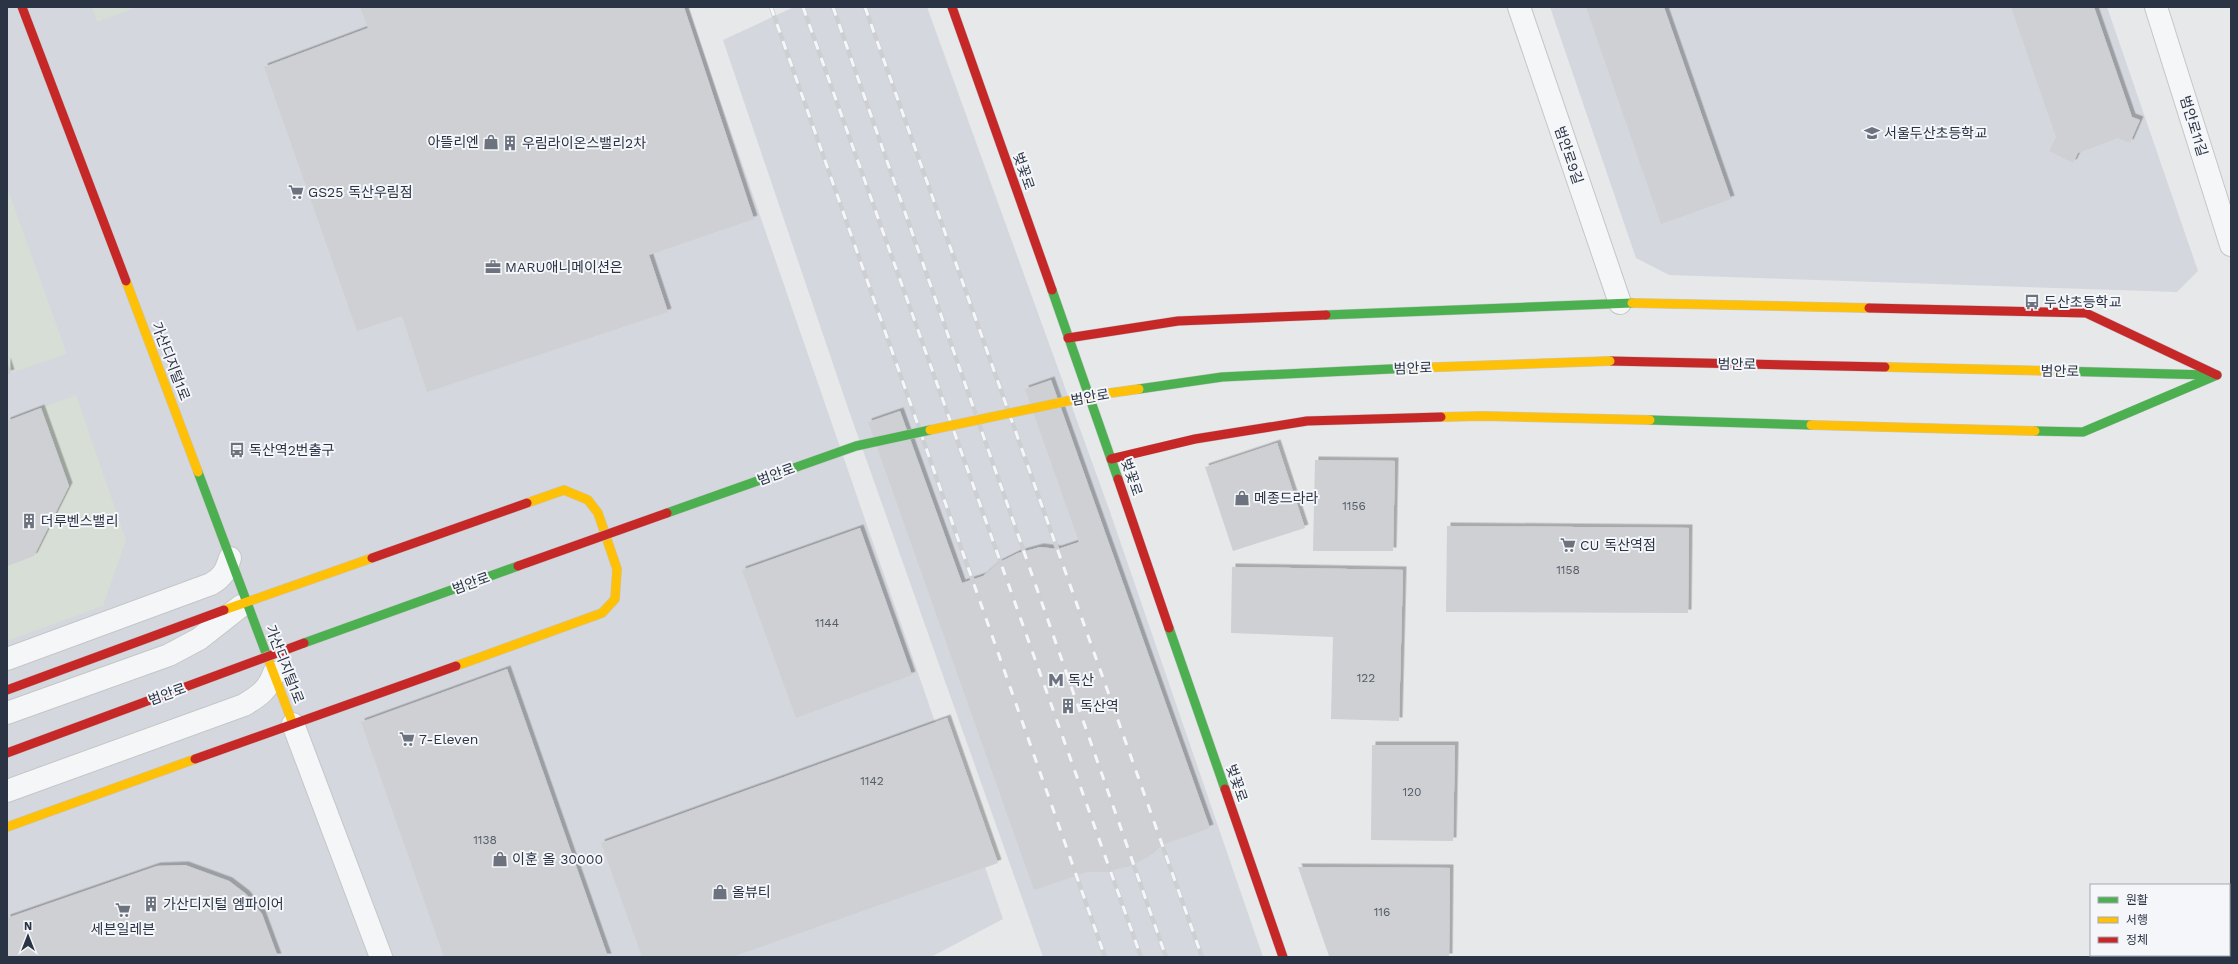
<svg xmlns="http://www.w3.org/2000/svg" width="2238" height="964" viewBox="0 0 2238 964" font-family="'Work Sans','Noto Sans KR',sans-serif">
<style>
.built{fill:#d4d7dd}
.green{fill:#d6ded6}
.building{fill:#ced0d3;filter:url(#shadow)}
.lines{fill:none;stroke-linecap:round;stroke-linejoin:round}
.lane-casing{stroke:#c4c6c8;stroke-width:24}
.street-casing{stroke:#c4c6c8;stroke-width:24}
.fast-casing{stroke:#c4c6c8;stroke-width:10}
.slow-casing{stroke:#c4c6c8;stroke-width:10}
.jam-casing{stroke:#c4c6c8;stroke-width:10}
.lane{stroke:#f5f6f7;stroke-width:22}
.street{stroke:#f5f6f7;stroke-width:22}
.fast{stroke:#4caf50;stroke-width:9}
.slow{stroke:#ffc107;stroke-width:9}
.jam{stroke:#c62828;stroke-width:9}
.rail-casing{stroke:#cecfd2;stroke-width:4.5}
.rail{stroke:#f4f6f9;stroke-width:3;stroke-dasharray:9;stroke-linecap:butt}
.fast-bridge-casing{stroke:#c4c6c8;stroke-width:10;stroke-linecap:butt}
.slow-bridge-casing{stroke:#c4c6c8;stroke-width:10;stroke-linecap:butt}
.jam-bridge-casing{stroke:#c4c6c8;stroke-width:10;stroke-linecap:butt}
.fast-bridge{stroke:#4caf50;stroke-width:9}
.slow-bridge{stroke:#ffc107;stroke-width:9}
.jam-bridge{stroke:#c62828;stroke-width:9}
.labels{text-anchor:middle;stroke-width:4;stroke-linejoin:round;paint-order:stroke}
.number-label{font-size:12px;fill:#545c69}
.street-label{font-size:14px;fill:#2b3445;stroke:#f4f6f9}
.poi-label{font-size:14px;fill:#2b3445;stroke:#f4f6f9;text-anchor:start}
</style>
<defs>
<filter id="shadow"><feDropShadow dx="3.5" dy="-3.5" stdDeviation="0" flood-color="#0004"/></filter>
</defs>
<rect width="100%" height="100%" fill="#e6e8ea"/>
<path class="built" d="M7,7h681l315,912 -72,38h-924z
M794,7h133l182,502 154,448h-220l-194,-546 -126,-371z
M1550,7h557l91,264 -21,21 -508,-17 -33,-17z"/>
<path class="green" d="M92,7h46l-41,15z
M7,187l60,167 -56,19 -4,-13z
M76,395l50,145 -23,66 -96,35v-75l27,-10 35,-70 -28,-78z"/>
<path class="building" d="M360,7h324l70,212 -105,36 19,57 -241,80 -25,-76 -45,15 -93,-264 104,-39z
M1586,7h78l67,192 -70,25z
M2011,7h83l38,110 8,3 -10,23 -12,-5 -40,15 -5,10 -24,-12 7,-14z
M7,361l4,12 -4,1z
M1051,380l159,448 -48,17 -14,12 -18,9 -24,6h-19l-53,18 -166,-468 32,-11 62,172 21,-7 15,-13 20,-10 22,-6 18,2 21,-7 -54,-153z
M41,408l28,78 -35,70 -27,10v-145z
M1277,443l28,85 -72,23 -28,-84z
M1315,460l80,1 -2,90h-80z
M1447,526l242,2 -1,85 -242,-1z
M860,528l52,147 -116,43 -54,-148z
M1232,567l171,3 -4,151 -68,-2 2,-82 -102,-4z
M507,669l101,288h-164l-83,-235z
M947,718l51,145 -266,94h-90l-41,-114z
M1372,745h83l-2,96 -82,-1z
M185,865l44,16 17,13 16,20 16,43h-271v-39l150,-52z
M1298,867l152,1 -1,89 -120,-1z"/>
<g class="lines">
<defs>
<path id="lane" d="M7,659l204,-75c12,-7 15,-13 19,-26
M7,713l162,-58 30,-16 42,-33
M7,791l237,-86c15,-9 24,-15 30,-32"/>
<path id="street" d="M1519,7l101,296
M2156,7l75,238
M293,724l88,233"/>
<path id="fast" d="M1052,290l66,189
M1326,315l306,-12
M2057,371l152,4
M1650,420l161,5
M2035,431l48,1 134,-57
M198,472l69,184
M1169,628l56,161"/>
<path id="slow" d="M126,281l72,191
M1632,303l237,5
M1885,367l172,4
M1441,417l42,-1 167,4
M1811,425l224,6
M224,610l148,-52
M267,656l26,68
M456,666l146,-53 13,-14 2,-30 -19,-56 -10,-13 -24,-10 -37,13
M7,827l188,-68"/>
<path id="jam" d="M22,7l104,274
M952,7l100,283
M1869,308l217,5 131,62
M1068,338l110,-17 148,-6
M1610,361l275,6
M1111,459l84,-20 112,-18 134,-4
M1118,479l51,149
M372,558l155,-55
M7,690l217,-80
M195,759l261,-93
M1225,789l58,168"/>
</defs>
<use href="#lane" class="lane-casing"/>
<use href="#street" class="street-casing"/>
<use href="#fast" class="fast-casing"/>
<use href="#slow" class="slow-casing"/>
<use href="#jam" class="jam-casing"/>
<use href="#lane" class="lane"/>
<use href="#street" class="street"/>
<use href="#fast" class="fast"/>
<use href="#slow" class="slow"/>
<use href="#jam" class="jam"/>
<defs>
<path id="rail" d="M771,7l334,950
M803,7l338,950
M833,7l333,950
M865,7l337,950"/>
</defs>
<use href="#rail" class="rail-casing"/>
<use href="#rail" class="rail"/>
<defs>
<path id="fast-bridge" d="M1139,389l83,-12 189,-9
M667,513l189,-67 74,-16
M304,643l214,-77"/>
<path id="slow-bridge" d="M1411,368l199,-7
M930,430l166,-35 43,-6"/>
<path id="jam-bridge" d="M518,566l149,-53
M7,753l297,-110"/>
</defs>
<use href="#fast-bridge" class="fast-bridge-casing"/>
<use href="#slow-bridge" class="slow-bridge-casing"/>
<use href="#jam-bridge" class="jam-bridge-casing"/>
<use href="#fast-bridge" class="fast-bridge"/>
<use href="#slow-bridge" class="slow-bridge"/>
<use href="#jam-bridge" class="jam-bridge"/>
</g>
<defs>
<symbol id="school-bare" viewBox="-9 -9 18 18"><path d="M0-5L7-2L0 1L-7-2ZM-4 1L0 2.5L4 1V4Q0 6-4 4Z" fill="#6c737f" stroke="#f4f6f9" stroke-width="2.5" paint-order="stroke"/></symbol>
<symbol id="shop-bare" viewBox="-9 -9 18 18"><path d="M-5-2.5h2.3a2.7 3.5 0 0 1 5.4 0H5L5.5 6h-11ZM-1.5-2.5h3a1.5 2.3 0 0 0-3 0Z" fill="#6c737f" stroke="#f4f6f9" stroke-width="2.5" paint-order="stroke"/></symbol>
<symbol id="building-bare" viewBox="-9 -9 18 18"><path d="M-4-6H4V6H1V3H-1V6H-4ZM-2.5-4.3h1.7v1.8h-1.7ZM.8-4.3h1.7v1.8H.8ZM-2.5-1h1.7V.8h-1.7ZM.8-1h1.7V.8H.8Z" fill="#6c737f" stroke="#f4f6f9" stroke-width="2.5" paint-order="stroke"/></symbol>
<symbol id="supermarket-bare" viewBox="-9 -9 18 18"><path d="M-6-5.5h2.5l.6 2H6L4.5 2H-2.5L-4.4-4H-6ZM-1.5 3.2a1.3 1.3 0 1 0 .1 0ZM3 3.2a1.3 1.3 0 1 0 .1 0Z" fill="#6c737f" stroke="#f4f6f9" stroke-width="2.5" paint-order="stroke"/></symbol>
<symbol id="office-bare" viewBox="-9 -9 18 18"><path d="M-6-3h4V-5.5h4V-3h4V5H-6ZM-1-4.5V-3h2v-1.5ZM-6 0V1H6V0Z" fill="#6c737f" stroke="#f4f6f9" stroke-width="2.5" paint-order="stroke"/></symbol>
<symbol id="bus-bare" viewBox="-9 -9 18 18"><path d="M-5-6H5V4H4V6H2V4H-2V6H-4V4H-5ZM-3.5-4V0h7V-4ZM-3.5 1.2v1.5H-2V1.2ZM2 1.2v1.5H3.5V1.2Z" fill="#6c737f" stroke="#f4f6f9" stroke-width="2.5" paint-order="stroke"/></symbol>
<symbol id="metro-bare" viewBox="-9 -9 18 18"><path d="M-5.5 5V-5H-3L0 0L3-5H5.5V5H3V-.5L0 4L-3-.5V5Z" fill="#6c737f" stroke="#f4f6f9" stroke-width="2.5" paint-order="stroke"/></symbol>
</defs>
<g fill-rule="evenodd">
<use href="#school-bare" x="1861" y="122" width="22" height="22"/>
<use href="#shop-bare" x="480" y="131" width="22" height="22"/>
<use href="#building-bare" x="499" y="132" width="22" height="22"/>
<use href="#supermarket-bare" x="285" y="181" width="22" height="22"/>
<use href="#office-bare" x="482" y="256" width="22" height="22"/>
<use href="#bus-bare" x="2021" y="291" width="22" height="22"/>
<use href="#bus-bare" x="226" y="439" width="22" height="22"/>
<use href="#shop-bare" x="1231" y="487" width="22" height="22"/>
<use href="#building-bare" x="18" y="510" width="22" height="22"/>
<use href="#supermarket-bare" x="1557" y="534" width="22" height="22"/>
<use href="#metro-bare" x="1045" y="669" width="22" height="22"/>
<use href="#building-bare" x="1057" y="695" width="22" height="22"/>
<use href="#supermarket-bare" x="396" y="728" width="22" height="22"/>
<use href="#shop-bare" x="489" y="848" width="22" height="22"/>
<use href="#shop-bare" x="709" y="881" width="22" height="22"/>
<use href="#building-bare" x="140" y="893" width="22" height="22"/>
<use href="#supermarket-bare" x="112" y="899" width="22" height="22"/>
</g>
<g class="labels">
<g class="number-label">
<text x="1354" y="510">1156</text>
<text x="1568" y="574">1158</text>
<text x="827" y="627">1144</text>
<text x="1366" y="682">122</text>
<text x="872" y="785">1142</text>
<text x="1412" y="796">120</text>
<text x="485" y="844">1138</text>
<text x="1382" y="916">116</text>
</g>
<g class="street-label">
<text transform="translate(2194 126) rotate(73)" y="5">범안로11길</text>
<text transform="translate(1569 155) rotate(71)" y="5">범안로9길</text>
<text transform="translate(1024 171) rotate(71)" y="5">벚꽃로</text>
<text transform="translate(171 361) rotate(69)" y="5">가산디지털1로</text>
<text transform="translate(1737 364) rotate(1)" y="5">범안로</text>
<text transform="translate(1413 368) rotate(-2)" y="5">범안로</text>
<text transform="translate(2060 371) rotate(1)" y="5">범안로</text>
<text transform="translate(1090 397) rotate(-10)" y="5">범안로</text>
<text transform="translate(776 474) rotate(-20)" y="5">범안로</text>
<text transform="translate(1132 477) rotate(71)" y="5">벚꽃로</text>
<text transform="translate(471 583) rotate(-20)" y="5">범안로</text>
<text transform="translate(285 664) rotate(69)" y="5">가산디지털1로</text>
<text transform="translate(167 694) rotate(-20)" y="5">범안로</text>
<text transform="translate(1237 783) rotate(71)" y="5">벚꽃로</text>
</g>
<g class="poi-label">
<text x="1884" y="138">서울두산초등학교</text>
<text x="479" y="147" text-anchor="end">아뜰리엔</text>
<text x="522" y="148">우림라이온스밸리2차</text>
<text x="308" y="197">GS25 독산우림점</text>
<text x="505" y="272">MARU애니메이션은</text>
<text x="2044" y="307">두산초등학교</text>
<text x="249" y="455">독산역2번출구</text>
<text x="1254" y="503">메종드라라</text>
<text x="41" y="526">더루벤스밸리</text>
<text x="1580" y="550">CU 독산역점</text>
<text x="1068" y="685">독산</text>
<text x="1080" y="711">독산역</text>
<text x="419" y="744">7-Eleven</text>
<text x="512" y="864">이훈 올 30000</text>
<text x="732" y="897">올뷰티</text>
<text x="163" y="909">가산디지털 엠파이어</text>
<text x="123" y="934" text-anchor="middle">세븐일레븐</text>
</g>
</g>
<rect width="2238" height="964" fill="none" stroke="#2b3445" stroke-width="16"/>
<rect x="2090" y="884" width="140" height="72" fill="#f4f6f9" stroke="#a4a8b1"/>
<rect x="2098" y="897" width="20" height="6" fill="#4caf50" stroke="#a4a8b1"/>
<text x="2126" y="904" font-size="12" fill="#2b3445">원활</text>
<rect x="2098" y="917" width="20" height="6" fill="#ffc107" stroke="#a4a8b1"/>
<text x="2126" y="924" font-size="12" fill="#2b3445">서행</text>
<rect x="2098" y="937" width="20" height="6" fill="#c62828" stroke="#a4a8b1"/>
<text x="2126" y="944" font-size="12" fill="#2b3445">정체</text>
<g transform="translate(28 936)" stroke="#f4f6f9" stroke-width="3" paint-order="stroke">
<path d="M0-3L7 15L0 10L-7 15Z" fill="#2b3445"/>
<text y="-6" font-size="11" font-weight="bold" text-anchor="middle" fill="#2b3445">N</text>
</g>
</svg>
